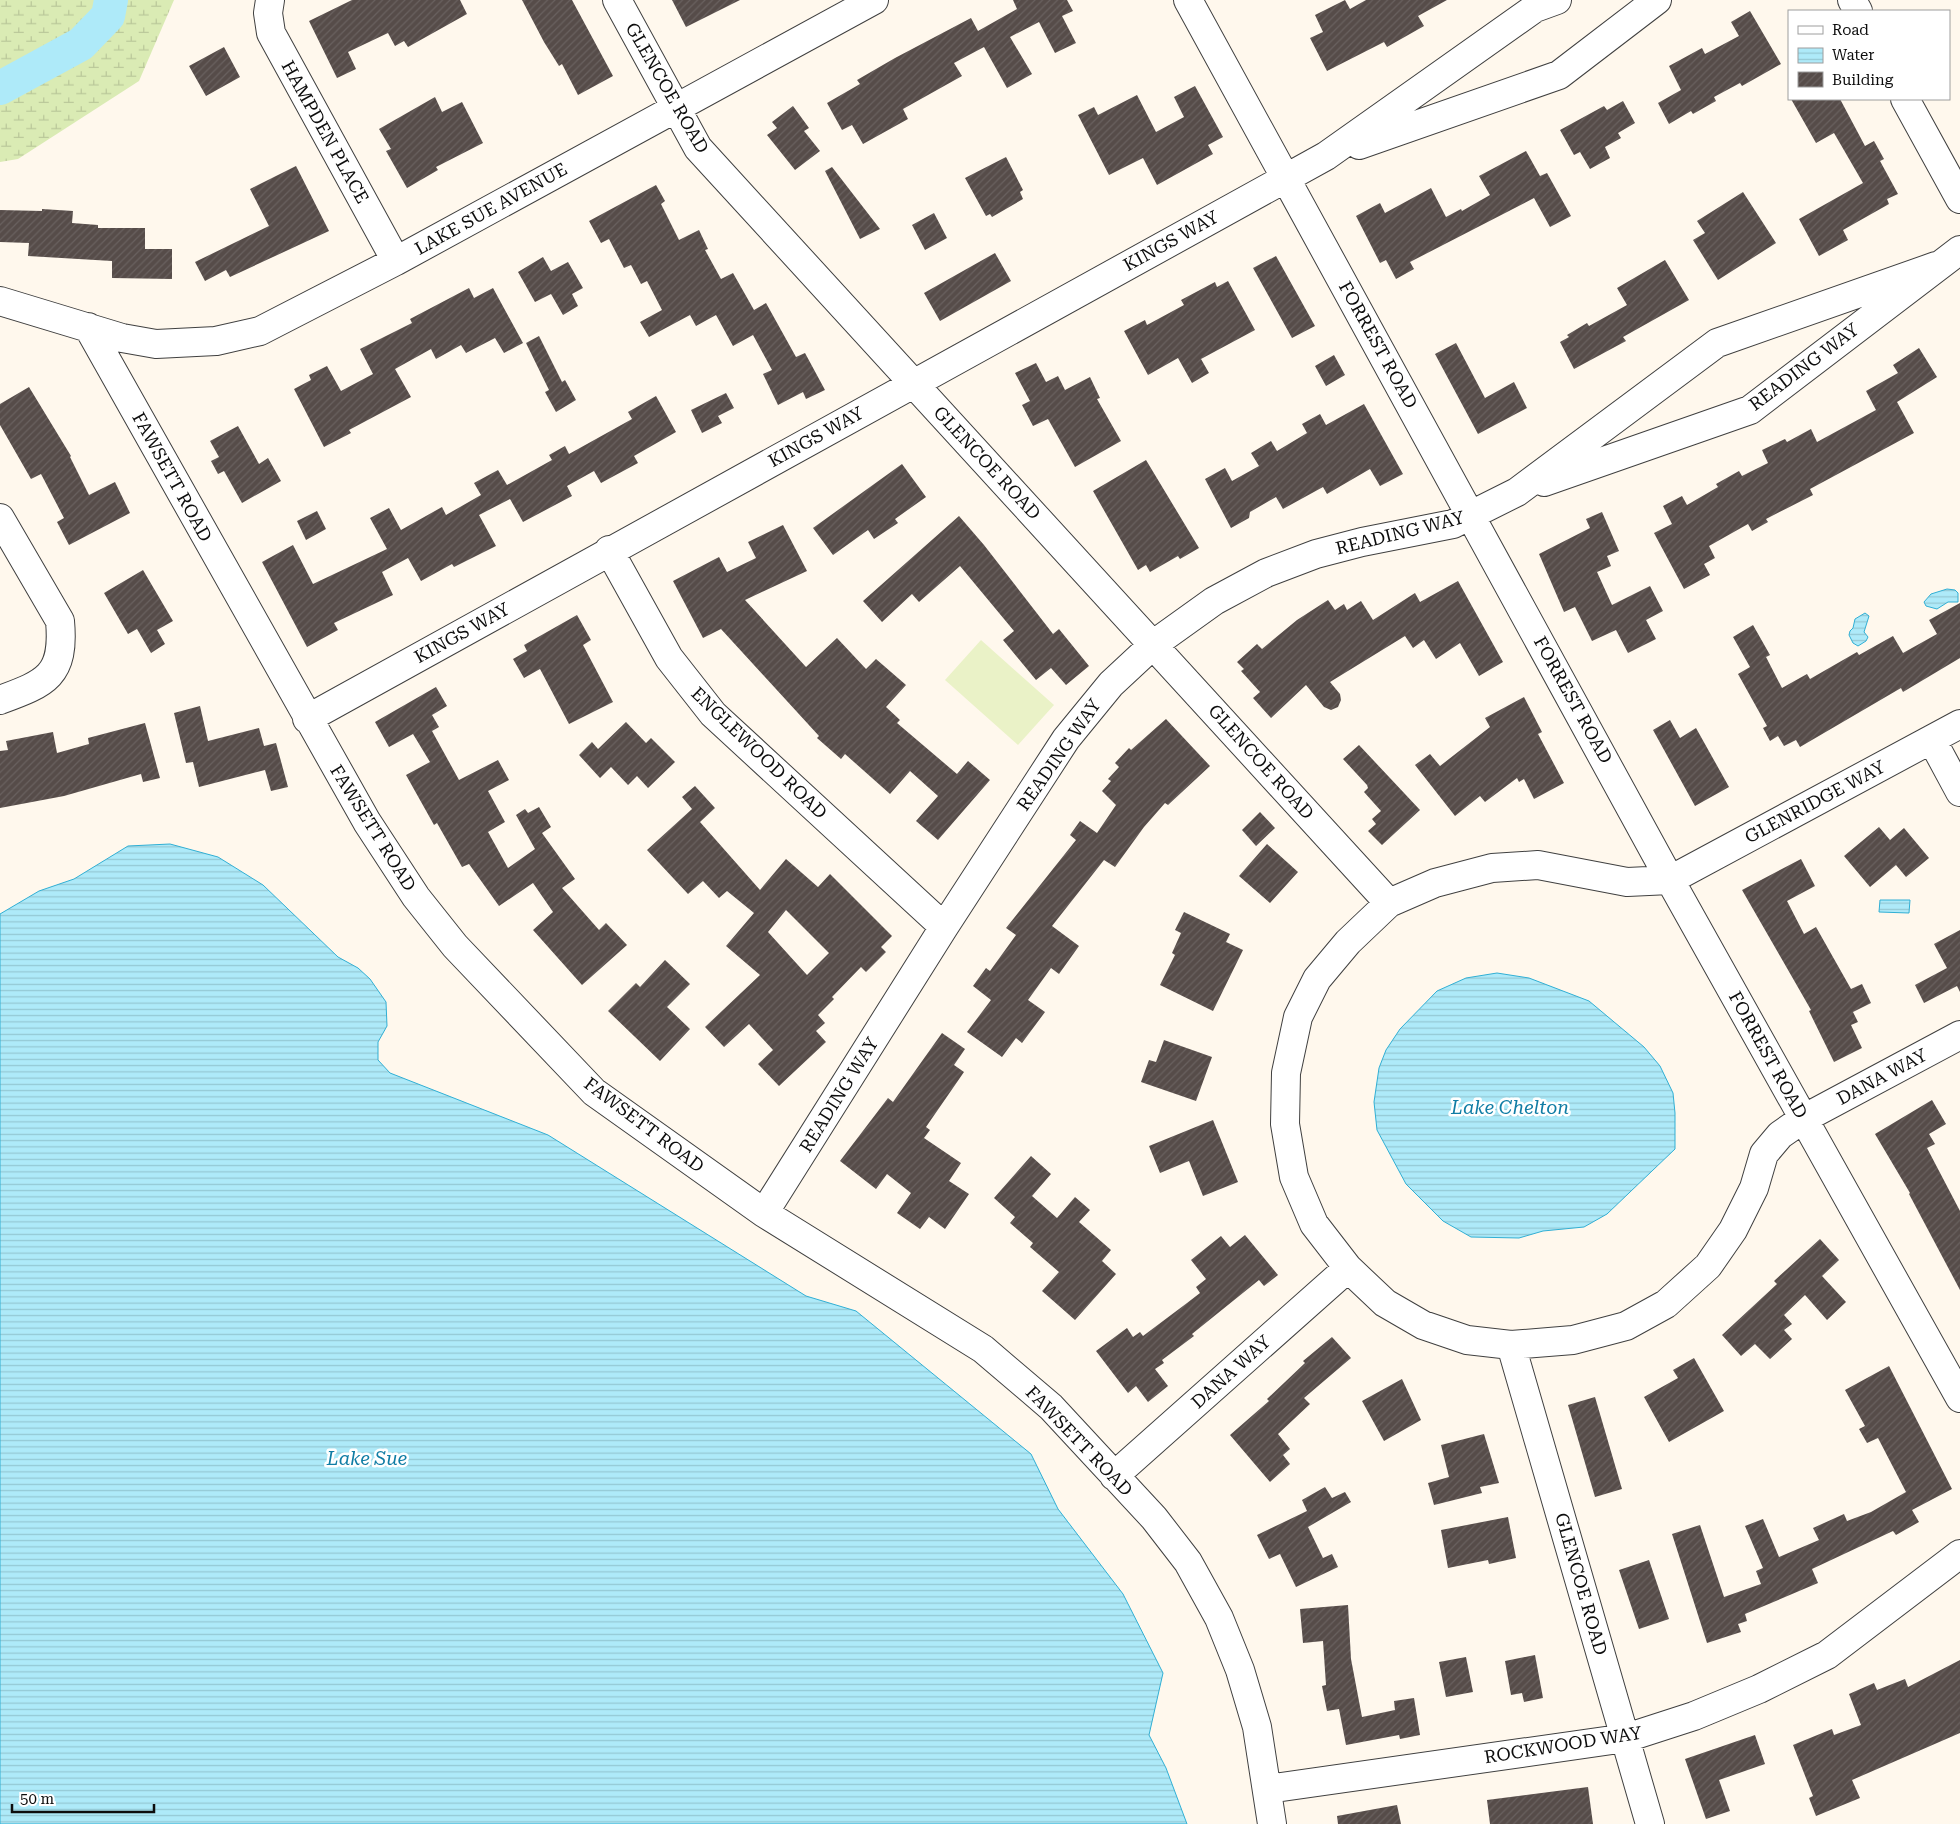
<svg xmlns="http://www.w3.org/2000/svg" width="1960" height="1824" viewBox="0 0 1960 1824" font-family="'Roboto Serif',serif">
<style>
.wetland{fill:url(#wetland-marsh)}
.pitch{fill:#eaf2c7}
.water{fill:url(#water-rules);stroke:#31afd4}
.lines{fill:none;stroke-linecap:round;stroke-linejoin:round}
.river{stroke:#aeeaf9;stroke-width:34}
.building{fill:url(#building-hatch);fill-rule:evenodd}
.minor-casing{stroke:#404040;stroke-width:30}
.minor{stroke:#fff;stroke-width:28}
.labels{text-anchor:middle;stroke-width:5;stroke-linejoin:round;paint-order:stroke}
.street-label{font-size:18px;fill:#0d0d0d;stroke:#fff}
.water-label{font-size:19px;font-style:italic;fill:#107da5;stroke:#fff}
</style>
<defs>
<pattern id="wetland-marsh" width="20" height="14" patternUnits="userSpaceOnUse" patternTransform="scale(1.25)"><rect width="20" height="14" fill="#daebb4"/><path d="M1 5h8M5 5V1M11 12h8M15 12V8" fill="none" stroke="#bac89a"/></pattern>
<pattern id="water-rules" width="6" height="5" patternUnits="userSpaceOnUse" patternTransform="scale(1.25)"><rect width="6" height="5" fill="#aeeaf9"/><path d="M0 2.5h6" fill="none" stroke="#94c8d4"/></pattern>
<pattern id="building-hatch" width="6" height="6" patternUnits="userSpaceOnUse" patternTransform="scale(1.25)"><rect width="6" height="6" fill="#564c49"/><path d="M-1 1l2-2M0 6l6-6M5 7l2-2" fill="none" stroke="#69615f"/></pattern>
</defs>
<rect width="100%" height="100%" fill="#fff8ed"/>
<path class="wetland" d="M0,0h174l-35,81 -121,78 -18,3z"/>
<path class="pitch" d="M981,640l73,65 -36,40 -73,-65z"/>
<path class="water" d="M1947,589l8,1 3,3v9h-10l-11,7 -11,-3 -2,-4 7,-8z
M1865,613l4,3 -5,16 4,5 -2,4 -8,5 -5,-3 -4,-8 1,-4 3,-3 2,-9z
M170,844l48,13 45,28 75,72 20,11 12,11 16,23 1,24 -9,16v18l12,13 158,62 258,161 50,15 175,143 27,55 65,85 40,79 -14,62 17,33 21,56h-1187v-910l39,-23 35,-12 54,-33z
M1880,900h30l-1,13 -30,-1z
M1497,973l32,5 60,23 55,46 16,19 13,27 2,20v36l-68,65 -23,13 -41,4 -24,7 -48,-1 -28,-16 -37,-37 -29,-54 -3,-28 5,-34 7,-18 14,-21 37,-38 29,-13z"/>
<g class="lines">
<path class="river" d="M0,88l81,-44 27,-28 3,-16"/>
</g>
<path class="building" d="M352,0h108l7,14 -59,33 -4,-6 -9,5 -7,-13 -40,19 8,17 -19,9 -28,-57z
M522,0h50l41,76 -35,19 -16,-31 -3,2 -15,-24z
M672,0h68l-54,27z
M1013,0h54l6,11 -11,5 14,27 -21,10 -16,-31 -29,15 22,37 -25,14 -23,-41 -30,16 8,13 -59,33 5,10 -45,25 -11,-19 -10,5 -15,-27 33,-19 -3,-4 38,-22 76,-40 7,13 39,-22z
M1345,0l5,9 16,-9h81l-29,16 6,10 -37,21 -3,-5 -57,29 -17,-33 13,-6 -8,-17z
M1750,11l31,53 -39,22 -2,-3 -26,14 2,4 -23,13 -2,-3 -22,13 -11,-21 23,-13 -12,-24 33,-18 3,6 34,-18 -8,-14z
M224,47l16,30 -34,19 -17,-30z
M1195,86l28,51 -15,8 5,9 -56,31 -14,-27 -34,17 -31,-60 16,-8 4,8 39,-20 19,37 28,-15 -10,-20z
M435,97l7,15 20,-10 21,41 -47,24 2,3 -31,18 -21,-37 5,-2 -12,-20z
M1791,99h49l25,47 9,-5 10,18 -4,2 18,33 -11,5 2,5 -46,26 5,10 -29,16 -20,-37 64,-36 -29,-50 -18,10z
M1623,101l12,22 -17,10 3,5 -16,9 5,11 -20,11 -10,-17 -6,3 -14,-25 44,-24 3,4z
M793,106l16,22 -5,3 16,20 -25,19 -28,-35 10,-7 -5,-6z
M1526,151l14,25 7,-3 24,43 -21,11 -16,-29 -124,64 4,7 -18,10 -10,-19 -6,3 -24,-47 24,-13 5,10 46,-25 15,29 15,-8 1,2 28,-16 -11,-19z
M1006,157l17,33 -3,2 3,7 -31,18 -2,-3 -4,2 -21,-38z
M296,166l33,65 -99,46 -4,-7 -21,11 -10,-19 74,-36 -19,-37z
M832,167l48,62 -20,10 -35,-68z
M656,185l9,16 -4,3 18,36 20,-10 9,19 -3,1 16,29 12,-6 21,37 12,-7 30,54 9,-4 20,37 -19,9 -3,-7 -25,13 -15,-31 9,-4 -19,-35 -20,11 -17,-31 -20,11 -6,-11 -41,22 -9,-15 22,-12 -15,-29 -6,3 -10,-19 -7,3 -15,-29 -8,4 -12,-22z
M1743,192l33,51 -58,37 -25,-40 12,-7 -8,-12z
M42,209l31,2 -1,12 26,2v3h47v21h27v30l-60,-1v-17l-84,-5 1,-13 -29,-1v-32l42,1z
M934,213l13,25 -22,12 -13,-25z
M995,253l16,28 -71,40 -16,-28z
M1276,256l39,70 -23,12 -39,-70z
M543,257l8,14 17,-9 15,26 -11,6 6,12 -15,9 -12,-21 -16,8 -17,-30z
M1665,260l24,40 -66,37 3,4 -52,28 -14,-27 9,-5 -2,-2 20,-12 2,3 38,-21 -10,-17z
M1228,281l27,49 -54,29 8,14 -17,10 -14,-25 -30,17 -24,-44 21,-11 2,5 37,-20 -3,-5 34,-18 2,5z
M469,288l5,10 19,-10 30,55 -19,10 -9,-15 -29,15 -5,-8 -25,14 -5,-10 -36,20 16,28 -62,33 2,3 -27,14 -30,-58 17,-9 -2,-5 18,-9 14,25 32,-17 -13,-25 52,-26 -2,-4z
M539,336l23,46 3,-2 11,20 -20,12 -11,-20 4,-2 -23,-47z
M1456,343l29,55 29,-16 13,26 -49,26 -43,-80z
M1919,348l18,29 -40,25 17,31 -104,56 3,6 -47,24 2,3 -16,9 -4,-7 -39,22 6,12 -11,6 6,11 -26,14 -30,-56 18,-9 -9,-18 19,-10 5,9 31,-18 -2,-3 23,-13 3,5 26,-13 -6,-13 23,-11 2,3 24,-13 6,13 59,-32 -10,-19 32,-18 -5,-8z
M1334,355l11,20 -19,11 -11,-20z
M1036,363l10,19 12,-6 7,14 25,-13 10,21 -3,1 24,42 -46,26 -27,-48 -15,7 -11,-21 8,-4 -15,-28z
M29,387l42,69 -1,1 19,38 26,-13 15,31 -61,32 -12,-23 7,-4 -23,-44 -10,5 -31,-54v-21z
M726,393l8,15 -16,8 4,7 -20,10 -11,-23z
M656,396l20,36 -42,24 4,7 -37,20 -7,-12 -27,15 5,10 -49,26 -13,-23 -31,16 17,31 -42,21 -2,-3 -31,17 -13,-23 -26,14 11,23 -59,28 4,7 -31,17 -45,-85 31,-17 20,39 74,-35 -17,-31 19,-10 12,22 41,-23 4,8 35,-20 -7,-12 24,-13 9,15 45,-25 -3,-5 16,-9 4,8 63,-35 -4,-7z
M1364,404l39,70 -23,12 -10,-17 -43,25 -4,-7 -40,22 -7,-12 -26,15 -1,6 -18,10 -26,-49 20,-11 7,13 27,-15 -8,-13 20,-12 6,10 30,-18 -5,-9 18,-10 6,11z
M238,426l21,38 9,-6 13,23 -39,22 -18,-32 -6,3 -7,-13 8,-4 -9,-16z
M1146,460l53,88 -19,11 -2,-3 -28,16 -4,-7 -8,5 -45,-79z
M902,464l24,33 -31,22 3,4 -24,16 -6,-9 -35,25 -20,-27z
M317,511l9,18 -20,11 -9,-19z
M1602,512l17,39 -12,5 4,10 -14,6 15,33 38,-19 13,25 -17,9 10,19 -28,14 -12,-23 -24,11 -17,-34 -11,5 -25,-58 51,-26 -4,-9z
M959,516l25,29 69,89 6,-5 30,37 -23,19 -15,-17 -15,12 -33,-40 11,-9 -54,-65 -41,36 -7,-8 -30,28 -19,-21z
M783,525l24,46 -62,29 61,67 31,-29 29,31 10,-10 30,26 -20,22 14,13 -3,3 60,51 11,-13 22,19 -52,60 -22,-19 22,-25 -28,-25 -20,23 -45,-40 -4,5 -24,-21 2,-2 -98,-107 -18,9 -30,-57 46,-24 8,15 29,-14 -8,-16z
M143,570l30,51 -16,9 8,14 -14,9 -14,-24 -9,5 -24,-41z
M1458,581l45,81 -24,14 -19,-33 -24,16 -12,-19 -11,8 -8,-12 -75,46 10,12 1,6 -3,7 -7,3 -7,-3 -18,-22 -35,33 -18,-20 7,-6 -19,-21 3,-2 -7,-7 20,-18 5,5 35,-29 31,-20 7,10 9,-6 3,6 14,-9 12,19 42,-27 5,9z
M1960,603v55l-57,34 -2,-4 -101,59 -4,-7 -12,6 -6,-10 -8,5 -7,-13 4,-2 -29,-52 12,-7 -17,-30 20,-12 17,30 -4,2 16,31 25,-14 3,5 47,-27 2,3 34,-19 10,17 34,-19 -8,-14z
M577,615l14,25 -8,5 30,57 -44,22 -29,-55 -16,9 -11,-19 14,-8 -3,-6z
M436,687l11,19 -15,9 7,12 -7,4 27,49 39,-20 11,20 -21,11 17,31 -17,10 20,36 27,-19 -19,-34 9,-6 3,4 11,-6 12,20 -9,6 33,46 -13,9 37,42 7,-7 21,22 -45,40 -49,-55 20,-18 -20,-29 -34,23 -30,-42 -7,3 -25,-44 -3,2 -28,-50 24,-13 -17,-28 -24,13 -14,-25z
M1524,697l18,35 -4,2 26,49 -30,16 -10,-20 -5,3 -2,-4 -32,24 -5,-6 -25,20 -40,-51 15,-11 10,12 50,-39 -5,-9z
M200,706l8,35 51,-13 5,18 12,-3 12,44 -17,4 -6,-21 -66,17 -6,-25 -7,1 -12,-50z
M1166,719l44,47 -42,39 -3,-2 -21,24 -29,40 -11,-7 -52,66 27,20 -20,28 -8,-6 -23,32 17,12 -23,31 -6,-5 -14,19 -35,-25 24,-32 -18,-14 13,-18 4,3 26,-36 -10,-7 70,-88 -6,-5 10,-14 17,12 19,-28 -14,-14 9,-10 -3,-2 11,-12 -4,-4 14,-15 2,2z
M1670,720l10,18 16,-10 33,59 -34,19 -42,-76z
M626,722l20,21 5,-5 24,24 -27,26 -11,-12 -9,9 -17,-18 -11,11 -21,-23 13,-13 6,7z
M145,723l15,55 -17,4 -2,-8 -77,22 -64,12v-57l8,-1 -2,-9 47,-9 4,21 32,-9 -1,-6z
M1359,745l61,65 -38,35 -14,-14 8,-7 -4,-5 9,-8 -17,-19 4,-4 -1,-3 -24,-26z
M695,786l20,22 -15,14 60,68 26,-31 32,28 12,-13 62,62 -11,11 5,5 -20,20 -5,-5 -29,30 2,2 -16,16 7,8 -9,8 10,11 -47,44 -21,-22 15,-14 -24,-26 -25,23 -19,-20 55,-52 -34,-29 28,-33 -27,-22 -8,7 -16,-17 -15,13 -41,-44 45,-41 -10,-12zM786,910l43,43 -22,22 -39,-43z
M1260,812l15,16 -19,18 -14,-16z
M1879,827l11,13 14,-12 25,30 -23,19 -10,-12 -26,22 -26,-31z
M1267,844l31,28 -28,31 -31,-27z
M1801,859l14,27 -28,15 17,33 12,-7 35,62 11,-5 9,19 -18,9 5,10 -7,3 11,23 -28,14 -25,-51 2,-1 -69,-120z
M1184,912l46,22 -4,8 17,8 -30,61 -53,-26 15,-30 -3,-2 9,-20 -6,-3z
M1960,930v62l-3,-6 -33,17 -9,-18 32,-17 -13,-24z
M665,960l25,24 -23,23 23,22 -30,32 -52,-50 28,-28 4,4z
M942,1033l23,16 -11,16 10,7 -38,55 4,3 -6,8 37,25 -12,18 20,13 -24,35 -16,-12 -9,12 -23,-16 14,-20 -24,-19 -11,15 -36,-28 48,-63 5,4z
M1164,1040l48,17 -16,44 -55,-19 8,-22 7,2z
M1932,1100l14,24 -17,10 6,10 -8,4 33,63v79l-51,-96 1,-1 -35,-59z
M1213,1120l25,62 -35,14 -14,-35 -29,12 -11,-27z
M1031,1156l20,18 -19,22 25,22 18,-21 15,13 -11,12 32,28 -9,11 14,13 -41,46 -33,-29 17,-19 -29,-25 3,-4 -23,-20 5,-6 -21,-19z
M1245,1235l33,40 -14,11 -5,-6 -67,54 2,2 -32,24 2,3 -9,6 13,17 -20,16 -12,-16 -8,7 -32,-42 31,-23 6,9 7,-5 3,4 44,-33 13,-10 -4,-6 10,-8 -15,-19 30,-24 9,11z
M1820,1239l19,21 -17,16 24,26 -19,18 -22,-25 -21,20 8,9 -8,6 8,9 -22,20 -15,-15 -14,12 -19,-21 55,-51 -3,-3z
M1332,1337l19,21 -47,40 6,6 -32,30 12,15 -7,6 7,9 -20,18 -40,-47 39,-34 -2,-2 38,-36 -2,-2z
M1694,1358l30,53 -55,31 -25,-45 34,-19 -5,-8z
M1889,1366l63,123 -40,21 7,12 -23,13 -3,-4 -81,38 6,14 -73,31 2,7 -9,3 3,8 -34,11 -35,-109 28,-9 24,72 37,-13 -5,-13 7,-3 -18,-42 18,-7 16,38 40,-17 -6,-12 31,-14 3,7 24,-9 35,-20 -28,-54 -11,5 -8,-14 6,-3 -20,-36z
M1402,1379l19,41 -37,21 -22,-40z
M1595,1397l27,92 -27,8 -27,-92z
M1484,1434l15,49 -19,4 2,6 -48,12 -6,-22 21,-6 -8,-32z
M1325,1487l7,11 13,-6 6,10 -43,25 15,31 9,-4 6,13 -42,20 -16,-33 -11,5 -12,-24 50,-24 -5,-11z
M1508,1517l8,41 -27,6 -1,-4 -40,8 -7,-38z
M1649,1560l20,59 -30,10 -20,-59z
M1348,1605l3,54 11,58 33,-7 -1,-9 20,-3 6,37 -20,4 -1,-4 -53,10 -7,-36 -12,2 -5,-25 4,-1 -3,-44 -20,2 -3,-34z
M1535,1655l8,43 -19,4 -2,-9 -11,2 -6,-34z
M1466,1657l7,35 -27,5 -7,-35z
M1960,1660v73l-108,47 8,18 -44,18 -7,-18 4,-2 -20,-51 39,-16 2,6 27,-10 -12,-31 25,-11 3,7 28,-11 3,8z
M1755,1735l10,29 -46,16 11,31 -24,8 -21,-60z
M1588,1787l5,37h-103l-3,-24z
M1397,1805l4,19h-63l-1,-8z"/>
<g class="lines">
<defs>
<path id="minor" d="M270,0l-2,13 3,20 125,228
M617,0l81,148 691,755
M1188,0l482,880 290,518
M1852,0l6,11
M1905,99l55,100
M1359,145l200,-70 98,-75
M0,301l122,37 34,6 60,-3 44,-10 136,-70 478,-261
M88,327l279,495 49,75 39,49 139,146 170,121 219,136 68,58 103,111 34,44 31,56 21,52 17,57 15,97
M1544,482l206,-72 210,-160
M0,518l60,103c5,55 -14,62 -60,79
M609,550l60,108 44,56 231,213
M307,719l1019,-563 209,-148 22,-8
M1960,724l-290,156 -43,2 -89,-17 -46,3 -57,15 -46,20 -41,39 -31,37 -19,38 -12,56 -1,51 9,53 20,47 34,44 37,35 38,22 44,15 44,5 62,-5 53,-14 40,-22 42,-38 25,-36 21,-42 10,-34 16,-19 23,-16 157,-84
M1932,740l28,52
M764,1213l180,-286 122,-188 45,-55 43,-40 60,-43 52,-28 50,-19 46,-12 91,-18 64,-32 200,-149 219,-77
M1511,1345l139,479
M1114,1476l234,-208
M1268,1789l358,-51 68,-22 65,-27 68,-34 133,-101"/>
</defs>
<use href="#minor" class="minor-casing"/>
<use href="#minor" class="minor"/>
</g>
<g class="labels">
<g class="street-label">
<text transform="translate(667 88) rotate(60)" y="6">GLENCOE ROAD</text>
<text transform="translate(325 132) rotate(61)" y="6">HAMPDEN PLACE</text>
<text transform="translate(491 209) rotate(-29)" y="6">LAKE SUE AVENUE</text>
<text transform="translate(1171 241) rotate(-29)" y="6">KINGS WAY</text>
<text transform="translate(1378 345) rotate(61)" y="6">FORREST ROAD</text>
<text transform="translate(1804 367) rotate(-37)" y="6">READING WAY</text>
<text transform="translate(816 437) rotate(-29)" y="6">KINGS WAY</text>
<text transform="translate(987 463) rotate(47)" y="6">GLENCOE ROAD</text>
<text transform="translate(172 477) rotate(61)" y="6">FAWSETT ROAD</text>
<text transform="translate(1400 533) rotate(-14)" y="6">READING WAY</text>
<text transform="translate(462 633) rotate(-29)" y="6">KINGS WAY</text>
<text transform="translate(1573 700) rotate(61)" y="6">FORREST ROAD</text>
<text transform="translate(759 753) rotate(44)" y="6">ENGLEWOOD ROAD</text>
<text transform="translate(1059 755) rotate(-55)" y="6">READING WAY</text>
<text transform="translate(1261 762) rotate(48)" y="6">GLENCOE ROAD</text>
<text transform="translate(1815 802) rotate(-28)" y="6">GLENRIDGE WAY</text>
<text transform="translate(373 828) rotate(58)" y="6">FAWSETT ROAD</text>
<text transform="translate(1768 1055) rotate(61)" y="6">FORREST ROAD</text>
<text transform="translate(1882 1077) rotate(-28)" y="6">DANA WAY</text>
<text transform="translate(839 1095) rotate(-58)" y="6">READING WAY</text>
<text transform="translate(644 1125) rotate(37)" y="6">FAWSETT ROAD</text>
<text transform="translate(1231 1372) rotate(-42)" y="6">DANA WAY</text>
<text transform="translate(1079 1441) rotate(46)" y="6">FAWSETT ROAD</text>
<text transform="translate(1581 1584) rotate(74)" y="6">GLENCOE ROAD</text>
<text transform="translate(1563 1745) rotate(-9)" y="6">ROCKWOOD WAY</text>
</g>
<g class="water-label">
<text x="1510" y="1114">Lake Chelton</text>
<text x="367" y="1465">Lake Sue</text>
</g>
</g>
<rect x="1788" y="10" width="162" height="90" fill="#ffffff" stroke="#9e9e9e"/>
<rect x="1798" y="26" width="25" height="8" fill="#ffffff" stroke="#9e9e9e"/>
<text x="1832" y="35" font-size="15" fill="#0d0d0d">Road</text>
<rect x="1798" y="48" width="25" height="15" fill="url(#water-rules)" stroke="#9e9e9e"/>
<text x="1832" y="60" font-size="15" fill="#0d0d0d">Water</text>
<rect x="1798" y="72" width="25" height="15" fill="url(#building-hatch)" stroke="#9e9e9e"/>
<text x="1832" y="85" font-size="15" fill="#0d0d0d">Building</text>
<path d="M12 1804v8h142v-8" fill="none" stroke="#0d0d0d" stroke-width="2.5"/>
<text x="20" y="1804" font-size="15" fill="#0d0d0d" stroke="#ffffff" stroke-width="4" paint-order="stroke">50 m</text>
</svg>
